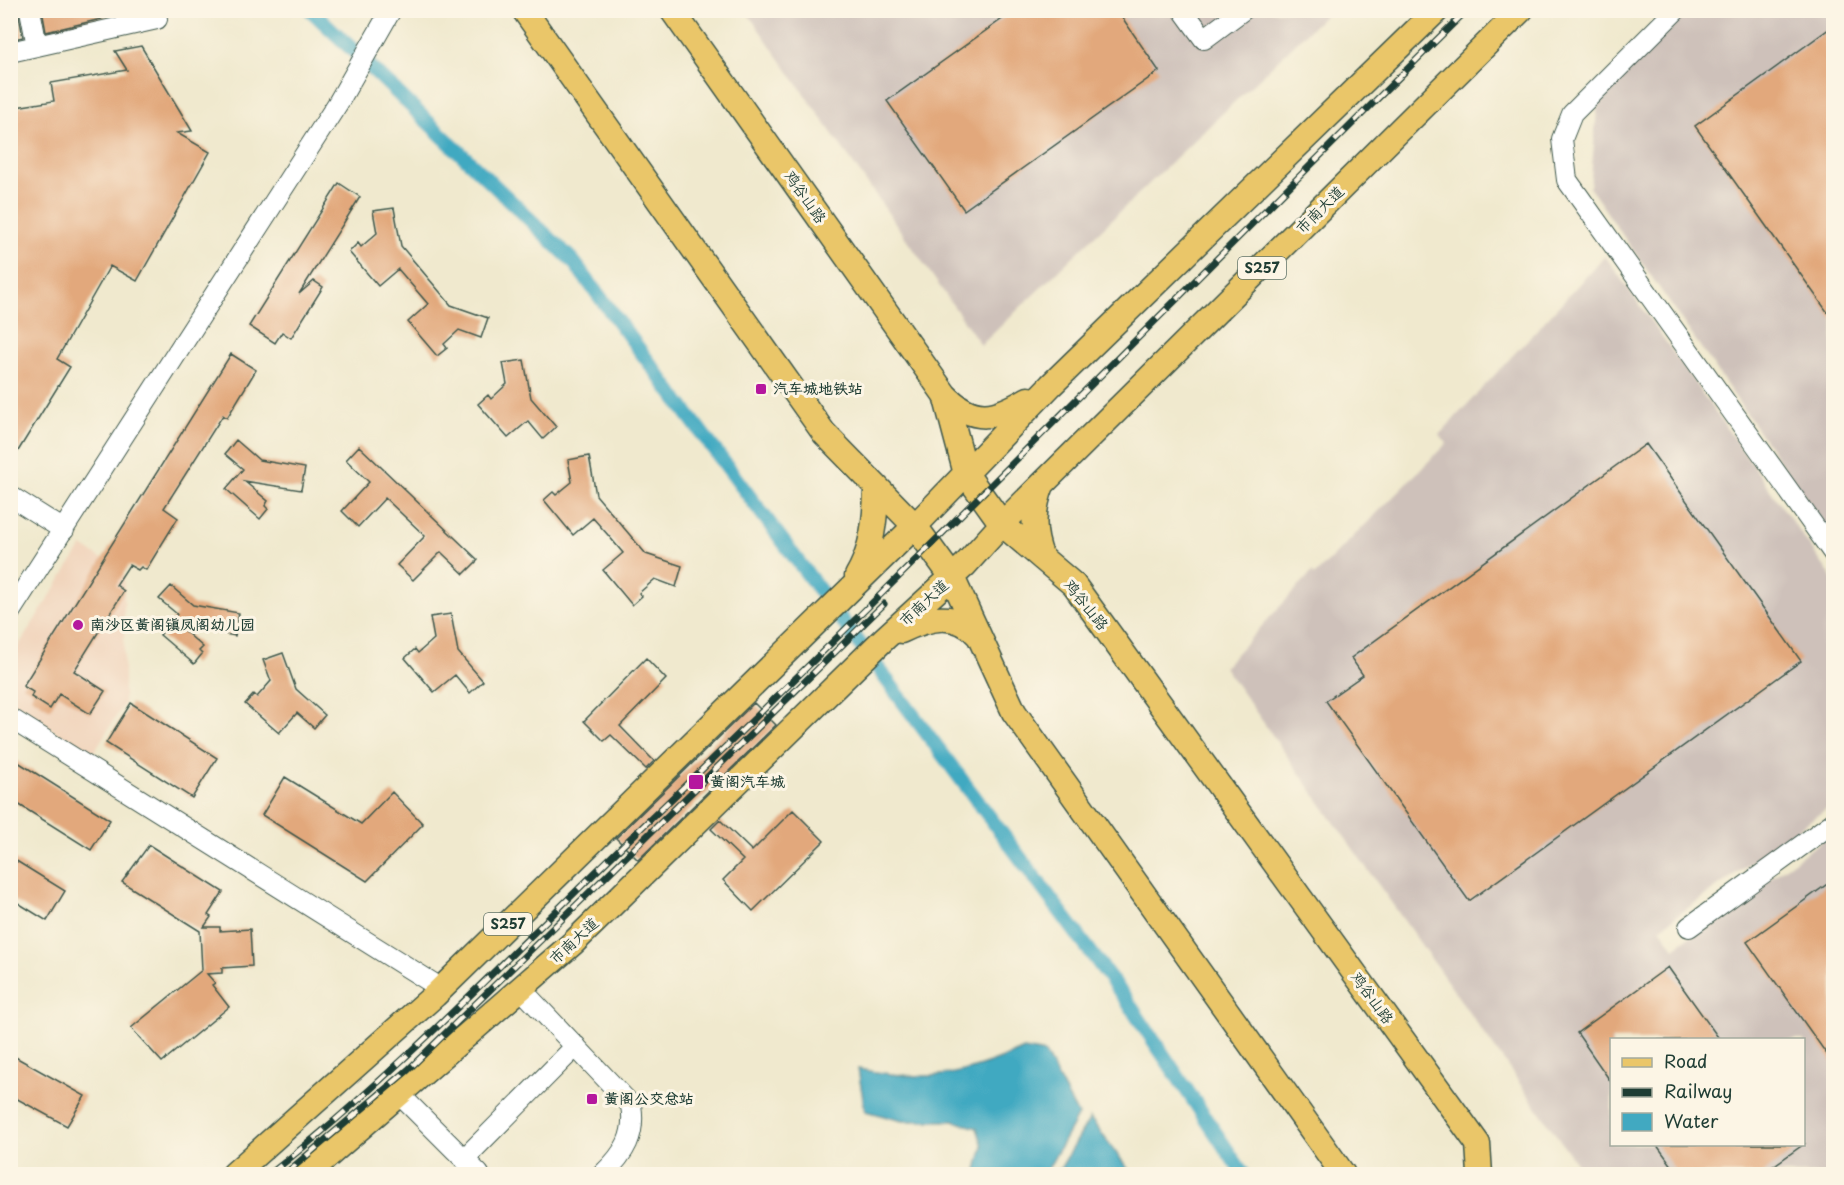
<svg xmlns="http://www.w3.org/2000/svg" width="1844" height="1185" viewBox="0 0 1844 1185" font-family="'Playpen Sans','LXGW WenKai TC',sans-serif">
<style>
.built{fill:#f1d5bd}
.industrial{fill:#cec1ba;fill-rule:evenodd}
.water{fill:#41a9c1;stroke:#30737a;stroke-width:1.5}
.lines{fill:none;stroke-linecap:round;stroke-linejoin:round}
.canal{stroke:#41a9c1;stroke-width:15}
.building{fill:#e2a87b}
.minor-casing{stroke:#3e574b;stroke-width:22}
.major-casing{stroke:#3e574b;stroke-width:27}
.minor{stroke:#fff;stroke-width:20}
.major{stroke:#eac669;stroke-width:24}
.rail-casing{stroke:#1f3d34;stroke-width:7}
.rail{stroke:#fcf5e5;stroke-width:4.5;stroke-dasharray:14;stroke-linecap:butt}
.poi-dot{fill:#b5179e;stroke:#fcf5e5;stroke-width:2}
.labels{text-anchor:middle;stroke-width:6;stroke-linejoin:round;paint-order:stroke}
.shield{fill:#fcf5e5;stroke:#617469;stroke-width:1.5}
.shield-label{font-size:14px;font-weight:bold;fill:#1f3d34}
.street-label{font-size:15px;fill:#1f3d34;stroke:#fcf5e5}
.poi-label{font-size:15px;font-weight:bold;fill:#1f3d34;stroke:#fcf5e5;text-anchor:start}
</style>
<rect width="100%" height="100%" fill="#fcf5e5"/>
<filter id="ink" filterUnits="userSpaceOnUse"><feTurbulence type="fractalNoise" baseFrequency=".0167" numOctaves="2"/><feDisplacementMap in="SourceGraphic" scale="12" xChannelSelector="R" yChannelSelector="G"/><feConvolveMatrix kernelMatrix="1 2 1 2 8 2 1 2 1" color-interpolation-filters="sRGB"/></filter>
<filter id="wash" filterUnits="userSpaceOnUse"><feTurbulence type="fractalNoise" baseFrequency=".008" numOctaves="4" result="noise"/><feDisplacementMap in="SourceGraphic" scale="24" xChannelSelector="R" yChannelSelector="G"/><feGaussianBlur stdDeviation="1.35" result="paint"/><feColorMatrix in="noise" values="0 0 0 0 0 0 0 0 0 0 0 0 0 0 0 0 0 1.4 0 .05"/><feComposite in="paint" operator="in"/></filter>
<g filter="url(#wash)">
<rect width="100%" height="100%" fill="#f0e9ce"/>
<path class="built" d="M82,546l42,27v131l-32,51 -81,-52 -1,-44z"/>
<path class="industrial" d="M746,11h583l-348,334z
M1689,11h144v527l-243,-350 8,-89z
M1605,256l228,323v225l-173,124 14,20 159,-115v341h-249l-360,-507 88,-95 3,3 132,-132 -8,-8zM1612,1040h192v104h-192z"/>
<path class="water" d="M1024,1049l21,4 33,62 -33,59h-69l7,-28 -6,-18 -23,-7h-52l-37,-10 -7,-42c68,13 103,9 166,-20z
M1090,1118l42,56h-75z"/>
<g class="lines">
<path class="canal" d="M311,10l262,251 552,737 118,176"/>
</g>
<g id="blocks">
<path class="building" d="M10,10h8l5,27 -13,3z
M42,10h74l-15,9 -55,13z
M1015,10h102l42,61 -195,139 -77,-109z
M1833,26v294l-138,-194z
M141,46l51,85 -15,2 33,19 -73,129 -27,-15 -53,93 13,8 -60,97v-356l44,-7 -3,-18 76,-13 -12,-19z
M339,183l21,14 -61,97 15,-13 9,6 -32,51 -9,-6 -7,11 -26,-17z
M394,208l7,38 50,59 37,13 -7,20 -22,-8 -15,14 3,4 -10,8 -29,-34 20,-18 -30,-35 -20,17 -29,-34 9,-9 3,4 16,-14 -4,-22z
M231,354l25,16 -29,48 -4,-3 -59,93 14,10 -32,52 -5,-3 -3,3 -9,-5 -13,20 8,6 -50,80 31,20 -15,23 -31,-20 -9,15 -19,-12 2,-5 -10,-6z
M524,360l7,38 25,29 -13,12 -15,-18 -20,17 -30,-34 10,-9 3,4 16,-15 -4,-21z
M236,440l23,20 46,8 -4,22 -57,-9 24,20 -3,5 3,3 -8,10 -34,-30 17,-20 -18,-15z
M1646,444l155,217 -332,240 -143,-200 37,-26 -12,-17z
M359,446l119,114 -14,14 -23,-22 -28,28 -16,-15 28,-29 -40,-38 -27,29 -16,-16 27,-29 -23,-22z
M589,456l7,39 50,59 36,12 -6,21 -21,-8 -16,14 3,3 -10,9 -29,-35 20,-17 -15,-18 -15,-17 -20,17 -29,-35 9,-8 3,3 16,-13 -4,-22z
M171,586l22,19 46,8 -4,23 -56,-10 24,21 -4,4 3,3 -8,10 -34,-29 17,-21 -18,-15z
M451,614l7,38 25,29 -13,12 -15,-18 -21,17 -29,-34 10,-9 3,4 16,-14 -4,-22z
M283,653l13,36 29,26 -11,13 -17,-15 -18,20 -34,-29 9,-10 3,3 14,-16 -8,-21z
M646,658l20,21 -46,47 34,35 -8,8 -35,-34 -7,6 -20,-20z
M131,703l86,55 -25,40 -86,-55z
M754,703l22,22 -138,135 -22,-22z
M10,757l100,63 -19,30 -81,-51z
M285,777l76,47 31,-32 31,32 -56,57 -105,-66z
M793,810l31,31 -71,70 -30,-31 20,-20 -32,-31 9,-9 32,31z
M149,845l74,47 -15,23 3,2 -7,10h16v4l30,-2 2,37 -30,2v5l-15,1 8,9 -3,2 17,22 -67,55 -31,-34 71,-58 -2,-39 -78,-49z
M10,857l55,34 -18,30 -37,-23z
M1833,880v183l-86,-121z
M1668,967l52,73h-109v42l-34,-49z
M10,1054l75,42 -18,30 -57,-31z
M1656,1144h148l-42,30h-84z"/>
</g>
</g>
<g filter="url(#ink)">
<use href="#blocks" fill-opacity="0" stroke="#3e574b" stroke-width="1.5"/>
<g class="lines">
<defs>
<path id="minor" d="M30,10l7,36
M1183,10l21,29 39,-29
M1676,10l-104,104 -10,25 5,41 267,374
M10,52l147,-33
M10,496l54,34
M10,612l328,-509 53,-93
M10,718l432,271
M1689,927l145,-105
M521,989l110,116c5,30 -6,48 -28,69
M399,1094l80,80
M464,1159l112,-113"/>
<path id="major" d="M524,10l300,423 91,93 37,51 62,135 329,462
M672,10l273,385 21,79 36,50 72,61 404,559 2,30
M945,395c29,30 51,23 83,4
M1042,558c-10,-25 -10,-47 0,-73
M857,576c16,-26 19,-60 19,-90
M901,631c27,-13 55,-21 77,4
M234,1174l201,-179 480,-469 136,-141 386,-375
M307,1174l266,-231 312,-305 80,-73 37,-41 519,-514"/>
</defs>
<use href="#minor" class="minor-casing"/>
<use href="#major" class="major-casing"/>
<use href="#minor" class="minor"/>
<use href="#major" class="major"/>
<defs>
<path id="rail" d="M270,1174c132,-104 247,-227 368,-343 281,-269 552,-548 829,-821
M285,1174l123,-104 476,-466"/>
</defs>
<use href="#rail" class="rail-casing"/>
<use href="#rail" class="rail"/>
</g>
</g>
<g class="poi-dot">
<rect x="755" y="383" width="12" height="12" rx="3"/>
<circle cx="78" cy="625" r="6"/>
<rect x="688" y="774" width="16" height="16" rx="3"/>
<rect x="586" y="1093" width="12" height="12" rx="3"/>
</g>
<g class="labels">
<g class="shield">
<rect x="1238" y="257" width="48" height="22" rx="4.5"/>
<rect x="484" y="913" width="48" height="22" rx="4.5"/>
</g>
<g class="shield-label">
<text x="1262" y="273">S257</text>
<text x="508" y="929">S257</text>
</g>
<g class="street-label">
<text transform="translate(805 197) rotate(55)" y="5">鸡谷山路</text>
<text transform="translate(1320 210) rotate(-45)" y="5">市南大道</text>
<text transform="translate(924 603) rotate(-43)" y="5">市南大道</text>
<text transform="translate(1086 605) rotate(51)" y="5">鸡谷山路</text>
<text transform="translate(574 941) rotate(-43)" y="5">市南大道</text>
<text transform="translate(1372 998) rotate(54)" y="5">鸡谷山路</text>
</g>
<g class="poi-label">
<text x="773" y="394">汽车城地铁站</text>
<text x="90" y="630">南沙区黄阁镇凤阁幼儿园</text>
<text x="710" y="787">黄阁汽车城</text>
<text x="604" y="1104">黄阁公交总站</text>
</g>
</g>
<rect width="1844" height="1185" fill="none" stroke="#fcf5e5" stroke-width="36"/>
<rect x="1610" y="1038" width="195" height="108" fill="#fcf5e5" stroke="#a4ab9e" stroke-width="1.5"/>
<rect x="1622" y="1058" width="30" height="9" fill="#eac669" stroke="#a4ab9e" stroke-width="1.5"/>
<text x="1664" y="1068" font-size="18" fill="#1f3d34">Road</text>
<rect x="1622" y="1088" width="30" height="9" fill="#1f3d34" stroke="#a4ab9e" stroke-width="1.5"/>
<text x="1664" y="1098" font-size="18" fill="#1f3d34">Railway</text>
<rect x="1622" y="1113" width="30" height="18" fill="#41a9c1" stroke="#a4ab9e" stroke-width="1.5"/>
<text x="1664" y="1128" font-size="18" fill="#1f3d34">Water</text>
</svg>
